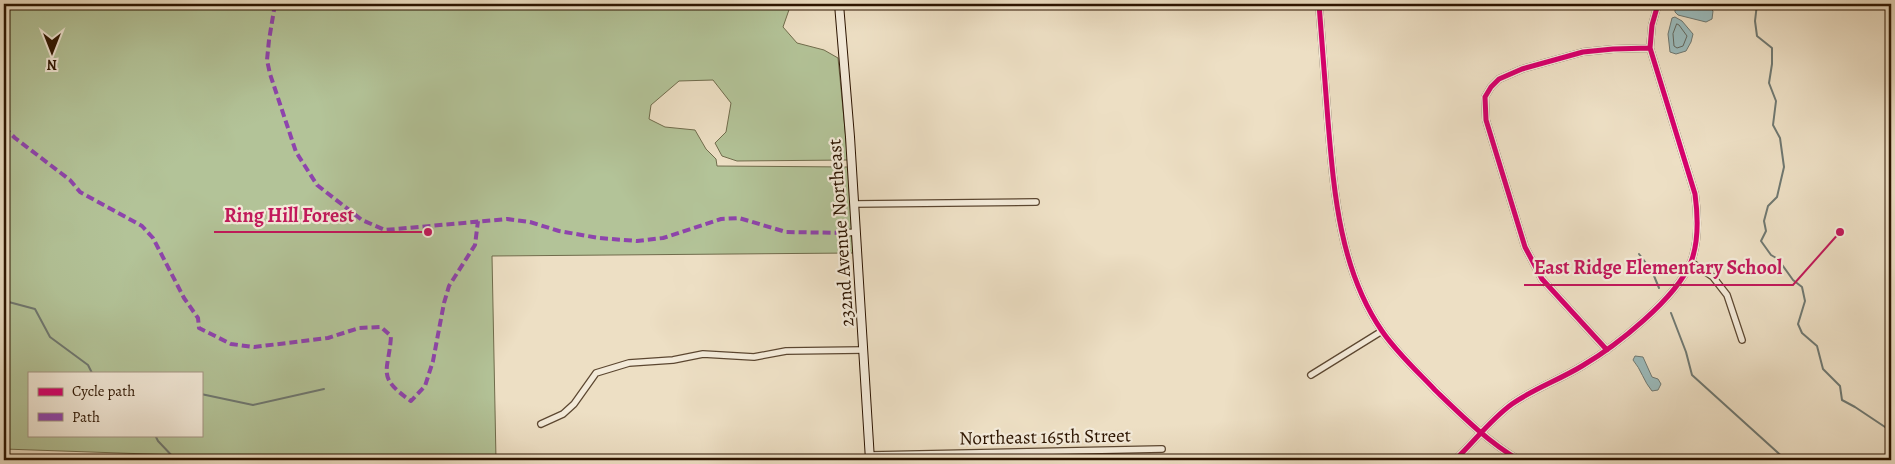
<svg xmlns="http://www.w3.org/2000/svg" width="1895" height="464" viewBox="0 0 1895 464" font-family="Alegreya,serif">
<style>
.green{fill:#b3c398;stroke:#706c4c;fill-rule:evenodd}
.water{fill:#9bbbbc;stroke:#6f7871}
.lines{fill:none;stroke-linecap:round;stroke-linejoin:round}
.shore{stroke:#64685e;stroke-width:1}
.stream{stroke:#6f7871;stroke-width:2}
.street-casing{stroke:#5c4731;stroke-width:8}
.secondary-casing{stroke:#2c1400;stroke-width:10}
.street{stroke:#f3ead9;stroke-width:5.5}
.secondary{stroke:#f3ead9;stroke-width:8}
.quiet{stroke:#8e44ad;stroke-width:4;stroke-dasharray:8 4;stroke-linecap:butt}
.cycleway-casing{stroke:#f3ead9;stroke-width:8}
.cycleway{stroke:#d6006c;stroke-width:5}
.labels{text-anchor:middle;stroke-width:4.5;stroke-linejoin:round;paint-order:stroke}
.street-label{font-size:19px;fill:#2c1400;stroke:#f3ead9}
.leader{fill:none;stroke:#c2185b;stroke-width:2}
.callout-dot{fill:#c2185b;stroke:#f3ead9;stroke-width:2}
.callout-label{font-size:20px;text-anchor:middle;font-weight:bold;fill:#c2185b;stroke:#f3ead9;stroke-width:4.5;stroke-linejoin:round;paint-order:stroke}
</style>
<rect width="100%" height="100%" fill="#eddfc4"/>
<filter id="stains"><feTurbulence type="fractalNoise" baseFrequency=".004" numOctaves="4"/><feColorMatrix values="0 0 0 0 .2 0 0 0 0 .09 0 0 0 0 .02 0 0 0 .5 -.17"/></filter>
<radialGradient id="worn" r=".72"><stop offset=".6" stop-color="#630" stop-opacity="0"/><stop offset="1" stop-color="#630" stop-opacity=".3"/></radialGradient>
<path class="green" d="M4,4h789h-2l-8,23 14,16 27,7 14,8 10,102 -111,1 -15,-5 -7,-13 11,-11 5,-29 -18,-23 -34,1 -28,24 -2,14 16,8 30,3 11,19 10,10 1,7 131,1 5,86 -361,3 4,204h-175l-317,-11zM29,373h172v62h-172z"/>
<path class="water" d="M1675,4h32l6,7 -1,8 -6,3 -28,-7 -3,-3z
M1675,17l7,4 11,13 -2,8 -5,9 -10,3 -6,-2 -2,-18 4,-16z
M1635,356l8,1 9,20 6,2 3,5 -3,6 -6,1c-8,-9 -11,-22 -19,-31z"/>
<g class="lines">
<path class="shore" d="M1677,24l2,1 8,11 -4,10 -6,2 -3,-2 -1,-12z"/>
<path class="stream" d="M1757,4l-2,17 2,15 15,12v16l-3,19 7,18 -3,24 7,13 4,29 -7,30 -9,9 -4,15 2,10 -5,10 10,14 7,4 15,21 9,7 3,14 -7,23 4,9 15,13 6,23 17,17 2,14 13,7 36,24
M1639,254l13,17 7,17
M4,296l1,5 30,8 15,28 38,28 4,8
M1671,313l15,39 6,23 94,85
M201,394l52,11 71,-16
M155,435l3,6 18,19"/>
<defs>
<path id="street" d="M1319,4c3,39 6,78 9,117 6,72 12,149 54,210 15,22 35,40 53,59 26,25 53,52 84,70
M854,204l182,-2
M845,233l11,-1
M1691,262l22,15 14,18 15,45
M1607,350l-65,-71 -17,-32 -39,-127 -1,-23 6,-10 8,-8 23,-10 61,-17 30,-3 37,-1
M1311,375l71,-44
M541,424l22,-10 11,-10 22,-31 33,-10 44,-3 30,-6 51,3 32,-6 77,-1
M870,455l292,-6
M1455,460c19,-18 35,-40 57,-56 21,-15 47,-24 70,-38 34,-20 94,-67 109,-104 8,-21 7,-46 4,-68l-45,-146 2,-23 6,-21"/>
<path id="secondary" d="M839,4l11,133 20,323"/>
</defs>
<use href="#street" class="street-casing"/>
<use href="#secondary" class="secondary-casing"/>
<use href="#street" class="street"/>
<use href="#secondary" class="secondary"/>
<path class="quiet" d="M275,4l-6,36 -2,20 3,14 26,78 21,33 45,35 23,10 122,-11 23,3 29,9 40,7 38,3 26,-3 58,-19 18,-1 47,14 59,1
M4,127l11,11 55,42 10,12 62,34 11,12 31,60 14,20 1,10 32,16 23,3 74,-9 31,-10 22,-1 10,9c-2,36 -16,40 20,65l14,-15 8,-25 11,-58 5,-17 26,-41 3,-24"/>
<defs>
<path id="cycleway" d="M1319,4c3,39 6,78 9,117 6,72 12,149 54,210 15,22 35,40 53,59 26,25 53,52 84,70
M1607,350l-65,-71 -17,-32 -39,-127 -1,-23 6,-10 8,-8 23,-10 61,-17 30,-3 37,-1
M1455,460c19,-18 35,-40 57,-56 21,-15 47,-24 70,-38 34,-20 94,-67 109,-104 8,-21 7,-46 4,-68l-45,-146 2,-23 6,-21"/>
</defs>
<use href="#cycleway" class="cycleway-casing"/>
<use href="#cycleway" class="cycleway"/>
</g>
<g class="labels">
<g class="street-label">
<text transform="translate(840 233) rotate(-94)" y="7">232nd Avenue Northeast</text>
<text transform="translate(1045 436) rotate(-1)" y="7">Northeast 165th Street</text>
</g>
</g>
<path class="leader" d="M428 232L364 232H214M1840 232L1793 285H1524"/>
<g class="callout-dot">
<circle cx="428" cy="232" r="5"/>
<circle cx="1840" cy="232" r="5"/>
</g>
<g class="callout-label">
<text x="289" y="222">Ring Hill Forest</text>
<text x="1658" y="274">East Ridge Elementary School</text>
</g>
<rect width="1895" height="464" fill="none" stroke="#eddfc4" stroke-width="20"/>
<rect x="5" y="5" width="1885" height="454" fill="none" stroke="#2c1400" stroke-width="2.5"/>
<rect x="10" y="10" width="1875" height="444" fill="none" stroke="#2c1400"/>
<rect x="28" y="372" width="175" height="65" fill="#f3ead9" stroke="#a39482"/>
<rect x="38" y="388" width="25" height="8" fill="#d6006c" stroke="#a39482"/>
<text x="72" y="396" font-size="15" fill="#2c1400">Cycle path</text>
<rect x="38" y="413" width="25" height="8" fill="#8e44ad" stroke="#a39482"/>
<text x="72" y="422" font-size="15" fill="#2c1400">Path</text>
<g transform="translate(52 52) rotate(180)" stroke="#f3ead9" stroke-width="4" paint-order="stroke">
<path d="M0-4L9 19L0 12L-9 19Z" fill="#2c1400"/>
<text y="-8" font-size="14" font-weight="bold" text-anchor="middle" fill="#2c1400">N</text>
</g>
<rect width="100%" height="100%" filter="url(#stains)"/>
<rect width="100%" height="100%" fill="url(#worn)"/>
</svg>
